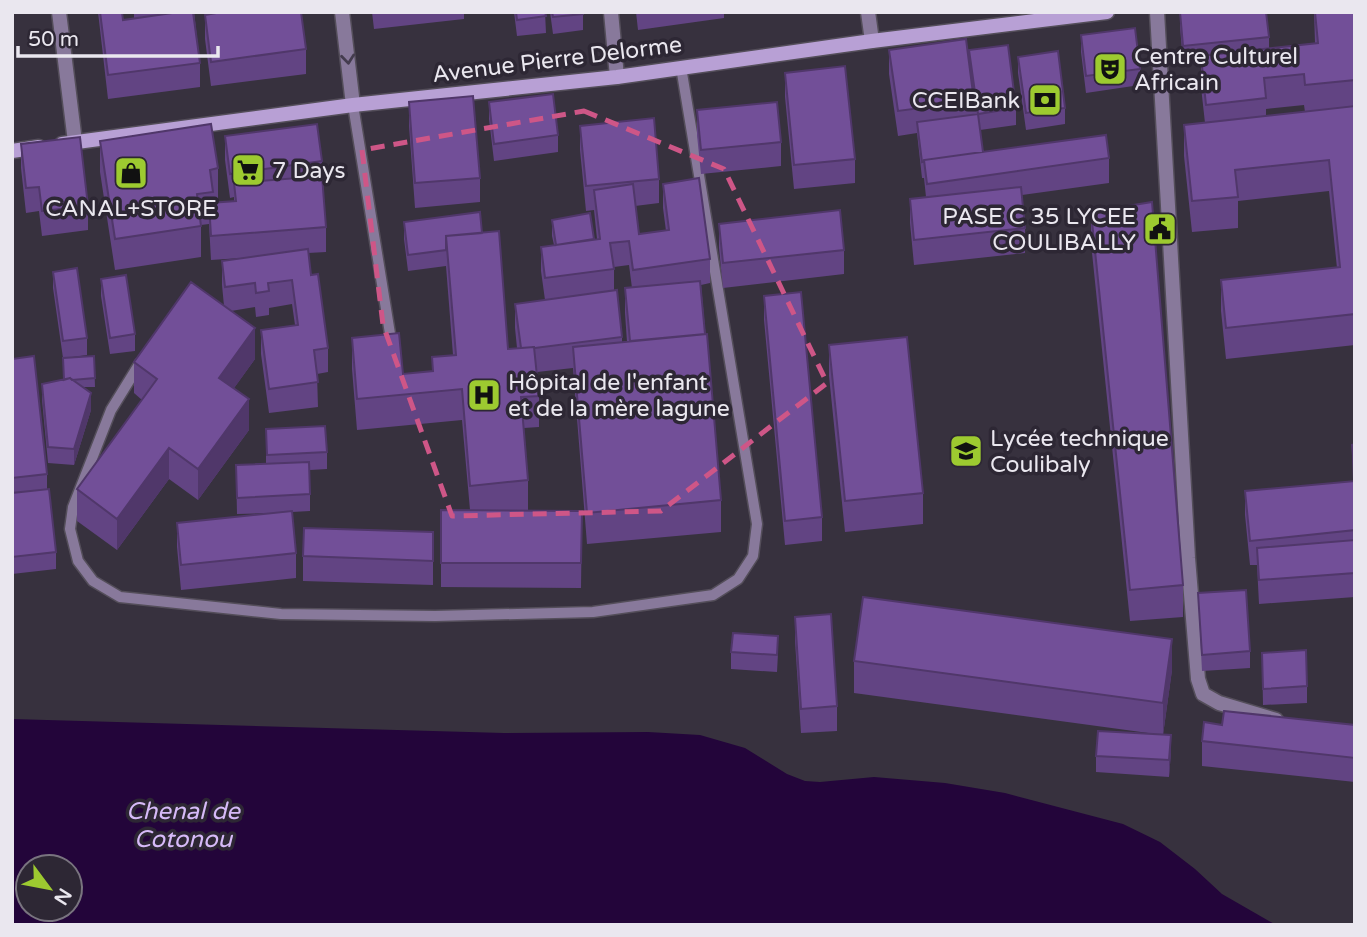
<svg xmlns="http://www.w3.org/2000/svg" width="1367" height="937" viewBox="0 0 1367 937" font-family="'Varela Round',sans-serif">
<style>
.water{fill:#23053a;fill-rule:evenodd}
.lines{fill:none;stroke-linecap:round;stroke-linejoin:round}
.service-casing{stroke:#544e5a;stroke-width:13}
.minor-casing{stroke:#544e5a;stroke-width:17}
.tertiary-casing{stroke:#544e5a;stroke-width:17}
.secondary-casing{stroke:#544e5a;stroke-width:17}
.service{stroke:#88799b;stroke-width:10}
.minor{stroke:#88799b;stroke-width:14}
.tertiary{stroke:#88799b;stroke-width:14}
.secondary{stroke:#b8a0d5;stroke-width:14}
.wall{fill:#624483;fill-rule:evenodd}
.shaded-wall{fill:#50376a}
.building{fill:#724f98;stroke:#50376a;stroke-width:2}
.oneway{stroke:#443c4e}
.marked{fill:none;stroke:#ce5687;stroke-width:5;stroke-dasharray:14 9;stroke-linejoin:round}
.labels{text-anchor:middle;stroke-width:7;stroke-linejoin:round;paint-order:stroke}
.poi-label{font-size:23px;fill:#eae7ef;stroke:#2d2734;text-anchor:start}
.street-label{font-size:23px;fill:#eae7ef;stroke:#2d2734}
.water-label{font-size:24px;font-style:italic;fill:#d6baf8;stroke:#2d2734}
</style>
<rect width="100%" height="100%" fill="#37313e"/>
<path class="water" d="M12,719l492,14 144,-1 52,3 45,13 42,26 18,7 15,1 54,-5 71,6 60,10 118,31 37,18 35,27 27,25 54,31h-1264zM28,867h42v42h-42z"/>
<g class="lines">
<defs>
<path id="service" d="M353,105l39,241
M140,363l-29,47 -38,97 -3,22 8,32 15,20 27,16 161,17 154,2 158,-4 120,-17 25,-16 15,-23 4,-32 -76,-457"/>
<path id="minor" d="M59,12l16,130
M611,12l6,65
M868,12l4,29
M1157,12l31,546 10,121 5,15 16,9 57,17"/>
<path id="tertiary" d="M342,12l11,93"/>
<path id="secondary" d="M62,144l291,-39 264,-28 255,-36 235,-29
M12,151l27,-4"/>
</defs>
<use href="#service" class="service-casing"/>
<use href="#minor" class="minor-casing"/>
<use href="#tertiary" class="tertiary-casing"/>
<use href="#secondary" class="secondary-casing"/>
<use href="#service" class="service"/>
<use href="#minor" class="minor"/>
<use href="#tertiary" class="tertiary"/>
<use href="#secondary" class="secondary"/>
</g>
<path class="wall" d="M98,12h24l1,8 11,-2v-6h60l6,51v24l-92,12z
M372,12h92v7l-90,10z
M514,12h31l1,21 -29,3z
M550,12h33v18l-30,4z
M636,12h88v6l-86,12z
M1180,12l89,25v11l46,-5 -1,-31h41v333l-129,14 -5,-48v-31l116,-12 -8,-77 -91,10v27l-46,4 -8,-76v-31l21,-2 -4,-36v-26l-18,2 -3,-36zM1304,105l1,7 -39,4v-7z
M205,15l101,34v25l-95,12 -6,-47z
M1081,35l59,34v16l-54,8 -5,-41z
M889,50l80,16v-16l47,58v17l-36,5 3,22 126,6v25l-87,12 3,33v25l-111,12 -4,-42v-24l16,-2 -2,-19h-2l-5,-45 -19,3 -9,-62z
M1018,57l47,51v16l-39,6 -8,-57z
M785,73l70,86v24l-61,6 -9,-92z
M409,102l71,76v24l-65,6 -6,-82z
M489,102l69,33v17l-64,9 -5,-42z
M697,110l84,32v24l-80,8 -4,-39z
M580,126l79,53v24l-24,3 4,28 27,-3 -3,-23v-24l47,75v24l-9,2 20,215v32l-134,12 -14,-176 -36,4 2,24v31l-15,1 4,52v30l54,1 -1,77 -140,-1v-77h29l-8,-90 -105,10 -5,-61v-31l51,36 29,-3v-14l21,-2 -7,-89 -38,5 -4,-32v-17l78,11 26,116 9,-1 -2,-20v-24l30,-4 -4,-29v-24l13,-2 -2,-9v-16l42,19h3l-3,-29 -8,1 -6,-61zM629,265l3,23h-7v25l2,29h-5v-5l-8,-46v-24z
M225,136l97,25v16l4,50v25l-18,1 3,22 17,73v24l-11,2 1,33 -49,6 -8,-59v-24l34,-5 -3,-21 -23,4v7l-13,2 -1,-10 -24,4 24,48 -21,29 15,42 -51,70 -29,-21 -52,71 -40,-29v-32l65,-89 -8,-7v-31l90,-56 -2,-21v-24l19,-3 -30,2 -2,-36 -8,1v32l-86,13 -15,-98v-31l118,27v32h-5v3l21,-2v-4l-4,1 -5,-38z
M21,144l67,62v24l-46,6 -3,-25 -13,2 -5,-45z
M1091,212l92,373v32l-53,4 -39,-378z
M719,224l125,26v24l-121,14 -4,-40z
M53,272l34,66v17l-22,3 29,-2 1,31h-12l8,23 -17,55 -26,-2 -6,-63v-16l21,-4v-22l-10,-70z
M101,279l34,55v17l-25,3 -9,-58z
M764,296l58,221v24l-37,4 -21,-225z
M829,345l94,148v31l-78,8 -16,-156z
M12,359l35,115v15l9,63v17l-44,5z
M266,429l61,23v17l-17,1v41l-18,1 4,41v25l-115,12 -4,-43v-24l97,-10 -37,1 -1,-49 30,-2z
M1355,444v153l-96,7 -2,-39h-7l-5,-50v-24l108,-10 -1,-36z
M303,556h130v29l-130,-4z
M1198,593l52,58v17l-48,3z
M795,617l42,89v25l-36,2 -6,-92z
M731,652l47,1 -1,19 -46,-3z
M1262,653l45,33v17l-44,2z
M854,661l318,9 -9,65 -309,-42z
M1222,725h133v57l-153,-16v-25z
M1171,752l-2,25 -73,-5v-16z"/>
<path class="shaded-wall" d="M255,328v31l-36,50v-31z
M91,393v17l-17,55v-16z
M249,399v31l-51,70v-31z
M169,448v31l-52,71v-31z
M1172,639v31l-9,65v-32z
M1171,735v17l-2,25v-17z"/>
<path class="building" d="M100,12h22l1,8 56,-8h14l7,51 -92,12z
M222,12h79l5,37 -95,13 -6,-47z
M516,12h29l1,4 -29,4z
M552,12h31v2l-30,3z
M1180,12h86l3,25 -86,9z
M1315,12h40v68l-50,5 -1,-11 -40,4 2,20 -60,7 -5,-49 117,-13z
M1135,28l5,41 -54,7 -5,-41z
M966,39l8,62 -76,10 -9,-61z
M1008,45l8,63 -38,6 -9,-64z
M1058,51l7,57 -39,5 -8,-56z
M845,66l10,93 -61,6 -9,-92z
M553,94l5,41 -64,9 -5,-42z
M473,96l7,82 -65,5 -6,-81z
M777,102l4,40 -80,8 -4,-40z
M1355,106v208l-129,14 -5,-48 119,-13 -11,-107 -94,10 3,27 -46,4 -8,-76z
M978,114l5,38 -59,8v1l-2,1 -5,-40z
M654,118l5,61 -73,7 -6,-60z
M211,124l7,44 -8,2 3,22 -16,2 4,32 -86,13 -15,-98z
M317,124l5,37 -92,13 -5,-38z
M1106,135l3,23 -182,26 -3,-24z
M80,137l8,69 -46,5 -3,-24 -13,1 -5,-44z
M322,176l4,51 -115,9 -2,-33 27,-2 -2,-18z
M699,178l11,81 -77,11 -4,-29 -19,2 4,26 -69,9 -4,-31 59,-8 -6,-49 39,-6 6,50 30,-4 -6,-46z
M1021,187l4,41 -111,12 -4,-41z
M1152,202l31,383 -53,5 -39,-378z
M840,210l4,40 -121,13 -4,-39z
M480,212l2,21 -36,3v14l-38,5 -4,-33z
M590,213l4,26 -38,6 -4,-25z
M499,231l9,118 26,-2 5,49 -18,1 7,83 -58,6 -8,-97 -105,10 -5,-61 47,-5 4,41 30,-3 -1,-14 24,-2 -10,-119z
M308,249l3,26 7,-1 10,74 -14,2 4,32 -49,7 -8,-59 37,-5 -6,-45 -24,3 1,8 -13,2 -1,-10 -30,4 -3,-26z
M77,268l10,70 -24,3 -10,-69z
M126,275l9,59 -25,4 -9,-59z
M700,281l5,53 -75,7 -5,-53z
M191,282l64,46 -36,50 30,21 -51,70 -29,-21 -52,71 -40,-30 80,-110 -23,-17z
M617,290l5,47 -87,11 -1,-1 -13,1 -6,-44z
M801,292l21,225 -37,4 -21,-225z
M707,334l14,166 -134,13 -14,-166z
M907,337l16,156 -78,8 -16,-156z
M34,356l13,118 -35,4v-119z
M94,356l1,22 -23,2 -2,-2 -6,2 -1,-22z
M70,378l21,15 -17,56 -26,-2 -6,-63z
M325,426l2,26 -60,3 -1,-26z
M1355,444v34l-3,-33z
M309,462l1,32 -73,4 -1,-33z
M1355,481v49l-105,11 -5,-50z
M49,489l7,63 -44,5v-64z
M441,510l141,1 -1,52h-140z
M292,511l4,42 -115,12 -4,-42z
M304,528l129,4v29l-130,-5z
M1355,540v33l-96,7 -2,-32z
M1246,590l4,61 -48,4 -4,-62z
M863,597l309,42 -9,64 -309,-42z
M831,614l6,92 -36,3 -6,-92z
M733,633l45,3 -1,19 -46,-3z
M1306,650l1,36 -44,3 -1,-36z
M1224,711l131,14v33l-153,-17 2,-19 18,3z
M1098,731l73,4 -2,25 -73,-4z"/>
<defs><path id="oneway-chevron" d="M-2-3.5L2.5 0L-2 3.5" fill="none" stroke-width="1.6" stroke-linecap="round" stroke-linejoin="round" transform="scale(1.75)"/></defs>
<use class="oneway" href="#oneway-chevron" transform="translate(348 59) rotate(84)"/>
<path class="marked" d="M584,111l140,58 103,214 -166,128 -209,5 -69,-191 -21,-175z"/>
<defs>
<symbol id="theatre-square" viewBox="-11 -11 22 22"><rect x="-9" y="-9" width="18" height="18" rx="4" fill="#9dca30" stroke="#2d2734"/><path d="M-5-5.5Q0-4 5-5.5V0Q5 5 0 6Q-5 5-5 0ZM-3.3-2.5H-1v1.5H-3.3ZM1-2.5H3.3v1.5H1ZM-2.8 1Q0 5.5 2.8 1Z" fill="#111"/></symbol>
<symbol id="bank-square" viewBox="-11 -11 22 22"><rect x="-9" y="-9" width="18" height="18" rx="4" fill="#9dca30" stroke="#2d2734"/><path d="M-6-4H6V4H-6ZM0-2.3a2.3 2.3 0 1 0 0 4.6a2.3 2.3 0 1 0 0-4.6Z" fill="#111"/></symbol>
<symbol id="supermarket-square" viewBox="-11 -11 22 22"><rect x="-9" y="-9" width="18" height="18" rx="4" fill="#9dca30" stroke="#2d2734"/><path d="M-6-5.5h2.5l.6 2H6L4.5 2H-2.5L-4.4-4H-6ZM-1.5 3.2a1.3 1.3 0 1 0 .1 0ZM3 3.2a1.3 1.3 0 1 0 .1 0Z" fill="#111"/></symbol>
<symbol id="shop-square" viewBox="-11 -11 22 22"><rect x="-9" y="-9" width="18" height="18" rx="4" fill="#9dca30" stroke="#2d2734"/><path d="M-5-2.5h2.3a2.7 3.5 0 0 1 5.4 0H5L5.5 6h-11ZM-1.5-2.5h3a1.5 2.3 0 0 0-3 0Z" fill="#111"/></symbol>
<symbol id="civic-square" viewBox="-11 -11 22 22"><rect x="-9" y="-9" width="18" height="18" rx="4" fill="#9dca30" stroke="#2d2734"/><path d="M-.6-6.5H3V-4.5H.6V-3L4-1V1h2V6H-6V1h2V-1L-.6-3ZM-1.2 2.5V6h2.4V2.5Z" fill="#111"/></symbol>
<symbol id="hospital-square" viewBox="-11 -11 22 22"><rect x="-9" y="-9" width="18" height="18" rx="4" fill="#9dca30" stroke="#2d2734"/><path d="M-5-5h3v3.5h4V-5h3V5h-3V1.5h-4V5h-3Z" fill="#111"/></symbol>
<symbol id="school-square" viewBox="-11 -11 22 22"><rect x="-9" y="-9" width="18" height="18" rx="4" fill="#9dca30" stroke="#2d2734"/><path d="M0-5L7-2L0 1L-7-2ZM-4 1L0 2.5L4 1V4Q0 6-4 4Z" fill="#111"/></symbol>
</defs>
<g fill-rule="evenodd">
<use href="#theatre-square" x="1091" y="50" width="38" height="38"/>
<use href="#bank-square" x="1026" y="81" width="38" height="38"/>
<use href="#supermarket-square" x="229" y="151" width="38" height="38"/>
<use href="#shop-square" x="112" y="154" width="38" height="38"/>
<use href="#civic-square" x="1141" y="210" width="38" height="38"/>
<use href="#hospital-square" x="465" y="376" width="38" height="38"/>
<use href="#school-square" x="947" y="432" width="38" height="38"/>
</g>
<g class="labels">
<g class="poi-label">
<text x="1134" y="64">Centre Culturel<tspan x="1134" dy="26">Africain</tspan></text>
<text x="1020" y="108" text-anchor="end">CCEIBank</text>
<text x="272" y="178">7 Days</text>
<text x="131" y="216" text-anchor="middle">CANAL+STORE</text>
<text x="1136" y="224" text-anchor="end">PASE C 35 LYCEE<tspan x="1136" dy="26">COULIBALLY</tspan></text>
<text x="508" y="390">Hôpital de l'enfant<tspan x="508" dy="26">et de la mère lagune</tspan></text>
<text x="990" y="446">Lycée technique<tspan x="990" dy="26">Coulibaly</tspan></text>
</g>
<g class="street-label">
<text transform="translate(557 59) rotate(-7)" y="8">Avenue Pierre Delorme</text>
</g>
<g class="water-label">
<text x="183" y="819">Chenal de<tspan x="183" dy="28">Cotonou</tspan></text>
</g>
</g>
<rect width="1367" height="937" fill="none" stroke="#eae7ef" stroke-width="28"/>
<g transform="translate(49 888) rotate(122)"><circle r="33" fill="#2d2734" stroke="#79747f" stroke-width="2"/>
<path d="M0-5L12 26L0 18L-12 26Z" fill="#9dca30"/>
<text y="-10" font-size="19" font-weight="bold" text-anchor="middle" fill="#eae7ef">N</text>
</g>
<path d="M18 46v10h200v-10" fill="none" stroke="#eae7ef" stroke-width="3.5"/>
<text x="28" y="46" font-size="21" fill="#eae7ef" stroke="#2d2734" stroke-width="5" paint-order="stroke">50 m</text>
</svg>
